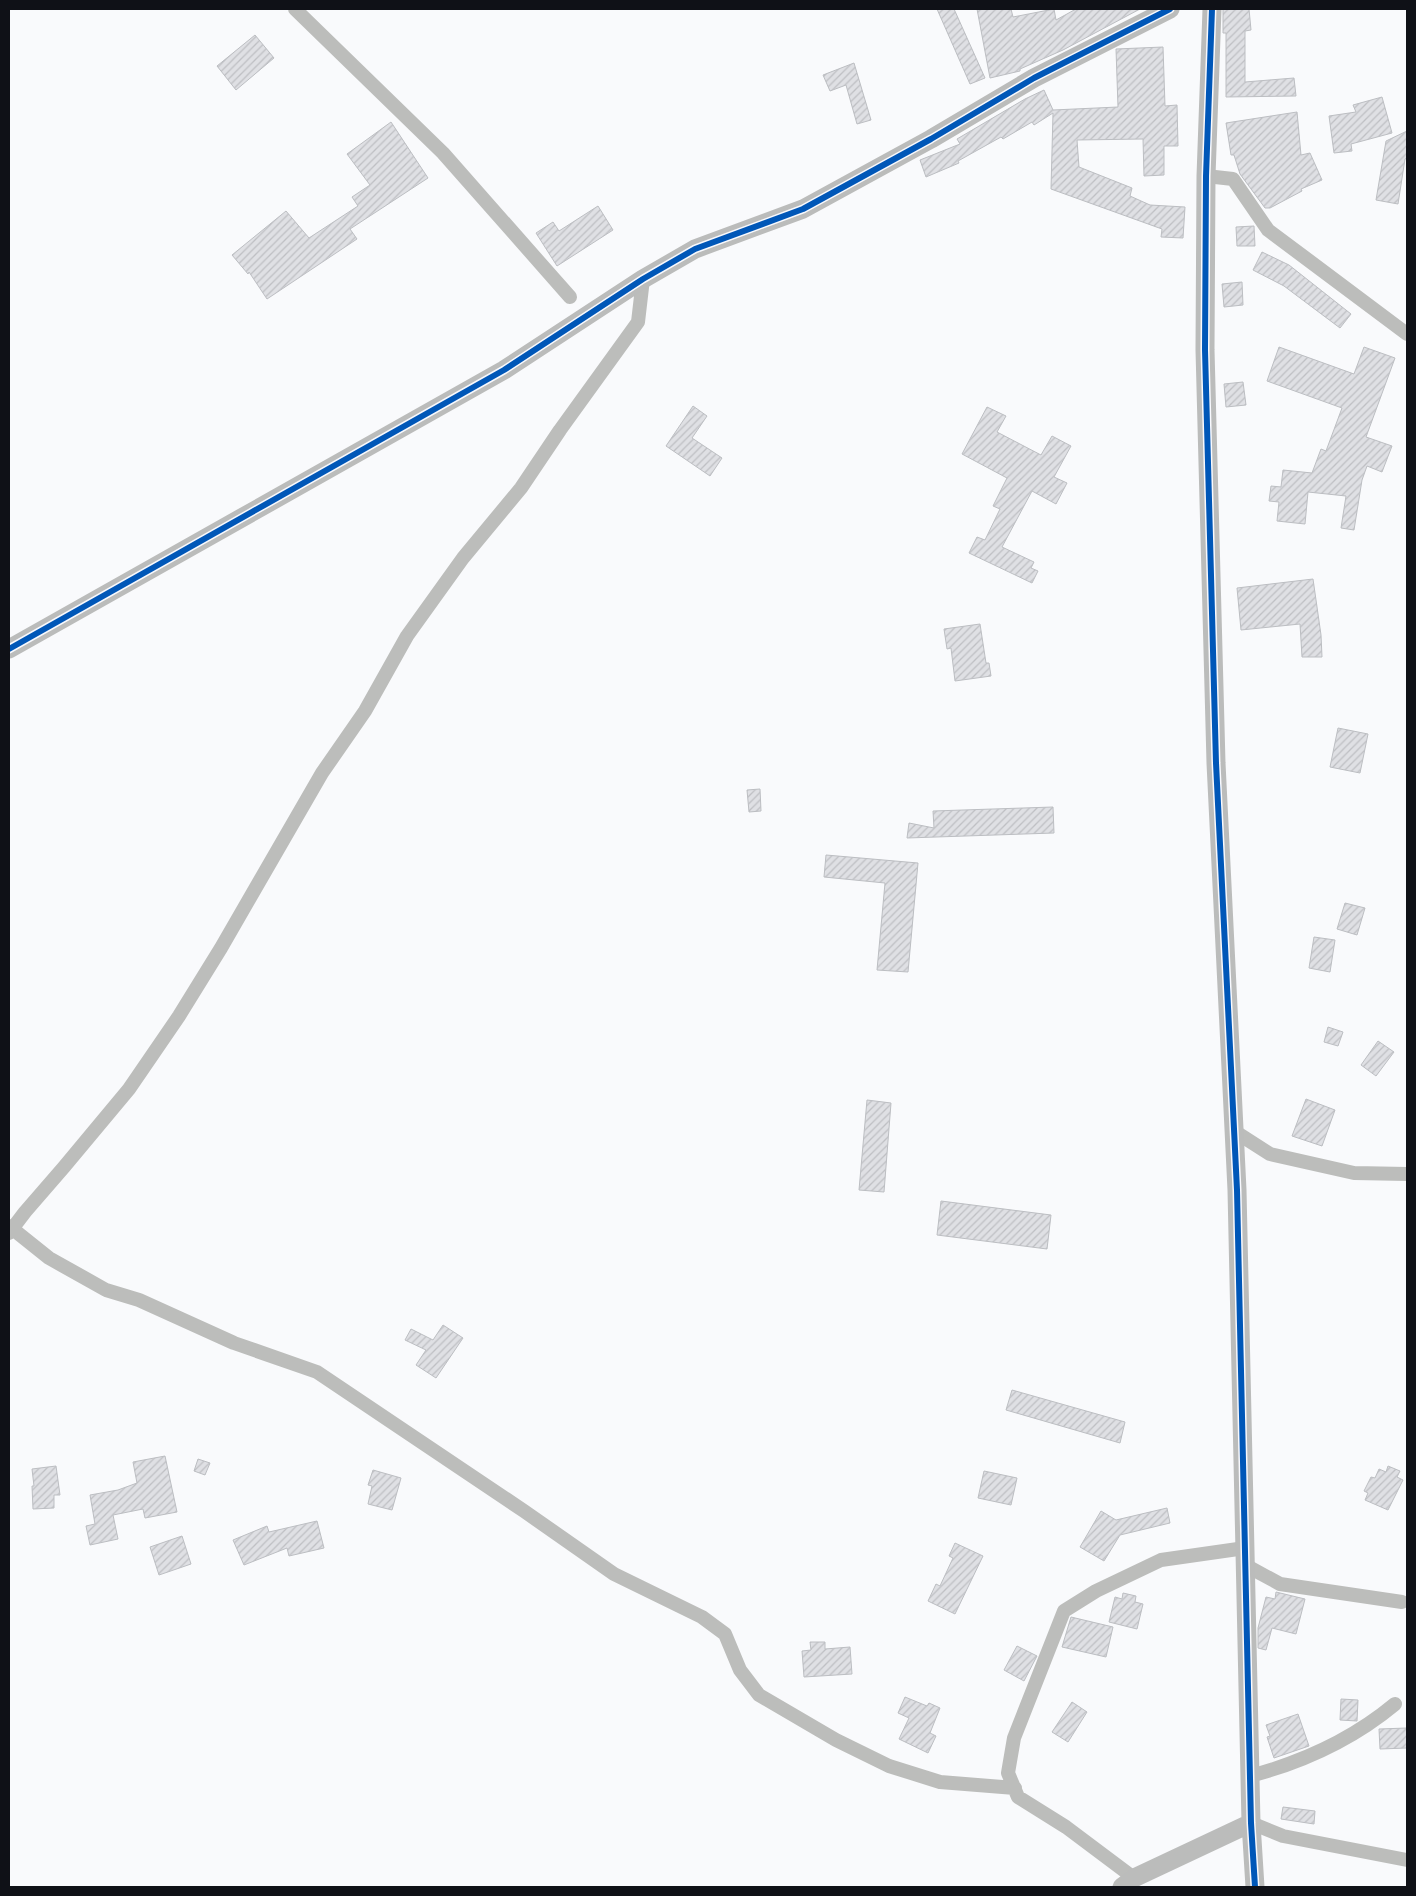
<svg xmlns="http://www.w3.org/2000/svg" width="1416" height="1896" viewBox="0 0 1416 1896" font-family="Bitter,serif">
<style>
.building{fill:url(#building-hatch);stroke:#bcbec2}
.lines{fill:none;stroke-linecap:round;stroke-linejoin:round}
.street{stroke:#bcbdbb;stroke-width:14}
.secondary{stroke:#bbbcbb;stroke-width:19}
.cycleway-casing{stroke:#f8f9fd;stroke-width:9}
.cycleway{stroke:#0057b8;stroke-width:6}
</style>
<defs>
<pattern id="building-hatch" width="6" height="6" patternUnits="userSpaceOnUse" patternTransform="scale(1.25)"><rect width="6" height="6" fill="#dfe0e4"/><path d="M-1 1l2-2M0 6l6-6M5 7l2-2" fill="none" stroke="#bebfc3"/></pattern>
</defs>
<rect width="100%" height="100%" fill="#f9fafc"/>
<path class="building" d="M937,9h17l31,69 -15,6z
M977,9h34l2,8 41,-8 2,11 20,-11h64l-77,41 -43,19v2l-30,7z
M1223,9h26l2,21 -6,1v51l49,-4 2,18 -70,1v-64h-3z
M255,35l19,23 -38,32 -19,-24z
M1163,47l2,59 12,-1 1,41h-14v29l-20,1 -1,-37 -66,1 2,27 53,21 -2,8 20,9 35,2 -2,31 -22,-1 1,-8 -111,-40 2,-76 -19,12 -2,-3 -29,17 -2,-2 -43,24 1,2 -33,14 -6,-17 40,-16 -3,-5 68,-40 19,-9 9,20 65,-3 -2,-58z
M854,63l17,57 -14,4 -11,-39 -16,6 -7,-16z
M1382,97l10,36 -41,11 1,7 -18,2 -5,-37 27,-4 -3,-7z
M1297,112l4,43 9,-2 12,27 -21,9 1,2 -32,17h-5l-25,-34 -6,-19h-3l-5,-32z
M391,122l37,56 -78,51 7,10 -90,60 -18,-27 -1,2 -16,-19 54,-44 23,27 49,-32 -6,-9 18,-12 -23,-31z
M1407,131v27l-2,1 -7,45 -22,-4 10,-59z
M598,206l15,24 -56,36 -21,-33 17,-11 6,9z
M1254,226l1,20h-18l-1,-19z
M1262,252l27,13 62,49 -11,14 -56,-42 -31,-16z
M1242,282l1,23 -19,2 -2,-23z
M1279,347l75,27 10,-27 31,11 -29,79 26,9 -10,26 -15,-6 -5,14 -8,50 -13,-2 5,-32 -38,-4 -3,32 -28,-3 2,-19 -10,-1 2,-15 10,1 2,-17 29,3 9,-24 5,2 16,-43 -75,-27z
M1243,382l3,23 -20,2 -2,-23z
M693,406l14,10 -15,22 30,20 -12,18 -44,-30z
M987,407l19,9 -9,16 44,23 11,-19 19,10 -17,31 13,6 -11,21 -24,-13 -30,56 32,15 -3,6 7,3 -6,12 -63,-30 8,-16 8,3 15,-31 -7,-3 14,-28 -45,-24z
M1313,579l8,56 1,22h-20l-2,-33 -59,6 -4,-42z
M980,624l6,39h3l2,13 -36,5 -4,-33 -4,1 -3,-20z
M1338,728l30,6 -8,39 -30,-6z
M760,789l1,22 -12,1 -2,-22z
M1053,807l1,26 -147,5 2,-15 25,5 -1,-17z
M826,855l92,8 -10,109 -31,-2 8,-87 -61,-6z
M1345,903l20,5 -8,27 -20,-6z
M1314,937l21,3 -5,32 -21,-4z
M1328,1027l15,5 -5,14 -14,-4z
M1378,1041l16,11 -18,24 -15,-11z
M1306,1099l29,11 -13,36 -30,-10z
M867,1100l24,3 -7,89 -25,-2z
M941,1201l110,14 -4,34 -110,-14z
M443,1325l20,13 -27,40 -20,-13 10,-15 -21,-10 6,-11 22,11z
M1012,1390l113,32 -5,21 -114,-33z
M165,1456l12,56 -32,6 -2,-9 -30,6 5,24 -28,6 -4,-19 9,-2 -5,-29 28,-5 19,-7 -4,-21z
M198,1459l12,4 -5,12 -11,-4z
M56,1466l4,29h-6v13l-21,1 -1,-23h2l-2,-17z
M1388,1466l12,5 -3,6 6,3 -15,30 -23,-10 3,-7 -4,-2 7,-14 4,1 4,-9 7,3z
M373,1470l28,8 -9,32 -24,-6 4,-18 -4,-1z
M984,1471l33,7 -6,27 -33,-7z
M1167,1508l3,15 -50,12 -16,26 -24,-14 21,-36 15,9z
M317,1521l7,27 -35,8 -2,-8 -43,17 -11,-25 34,-14 2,6z
M182,1536l9,28 -32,11 -9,-28z
M955,1543l28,13 -28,58 -27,-13 8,-17 4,2 13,-28 -4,-2z
M1276,1592l29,7 -9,35 -24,-6 -6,22 -8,-2v-20l8,-31 9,2z
M1123,1593l13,3 -1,6 8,2 -6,25 -28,-7 6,-25 7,2z
M1071,1617l42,10 -7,30 -44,-10z
M810,1642h15v7l25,-2 2,27 -48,3 -2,-26 9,-1z
M1017,1646l20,10 -13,25 -20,-11z
M905,1697l22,9 2,-3 11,5 -10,25 6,3 -8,17 -29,-14 10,-21 -11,-5z
M1341,1699l17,1 -1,21 -17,-1z
M1072,1702l15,10 -19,30 -16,-10z
M1298,1714l11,32 -35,12 -7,-21 3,-1 -4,-11z
M1407,1728v20l-27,1 -1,-20z
M1283,1807l32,4 -1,13 -33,-5z"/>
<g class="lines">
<path class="street" d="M295,9l148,144 127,144
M1206,176l27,3 35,51 139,104
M1234,1131l36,23 84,19 53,1
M9,1226l40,32 57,32 33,10 95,43 83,29 207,139 90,63 88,43 23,17 15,36 19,25 77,45 53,26 51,16 75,6
M9,1233l16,-21 39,-45 65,-78 50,-73 42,-68 101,-175 43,-62 42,-75 56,-78 58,-70 39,-58 78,-108 5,-43
M1245,1565l35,19 122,18
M1250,1776c53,-14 103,-37 145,-72
M1251,1823l32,13 124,24
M1134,1878l-68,-51 -48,-30 -10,-24 6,-35 50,-127 32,-20 65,-31 84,-12"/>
<path class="secondary" d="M1212,9l-6,167 -1,174 11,413 21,427 14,633 4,64
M9,649l495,-279 139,-91 52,-30 108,-40 128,-70 103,-61 136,-69
M1122,1887l12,-9 117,-55"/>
<defs>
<path id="cycleway" d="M1212,9l-6,167 -1,174 11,413 21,427 14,633 4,64
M9,649l495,-279 139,-91 52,-30 108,-40 128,-70 103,-61 136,-69"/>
</defs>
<use href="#cycleway" class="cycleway-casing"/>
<use href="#cycleway" class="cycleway"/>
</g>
<rect width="1416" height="1896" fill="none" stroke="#0f1117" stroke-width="20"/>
</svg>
